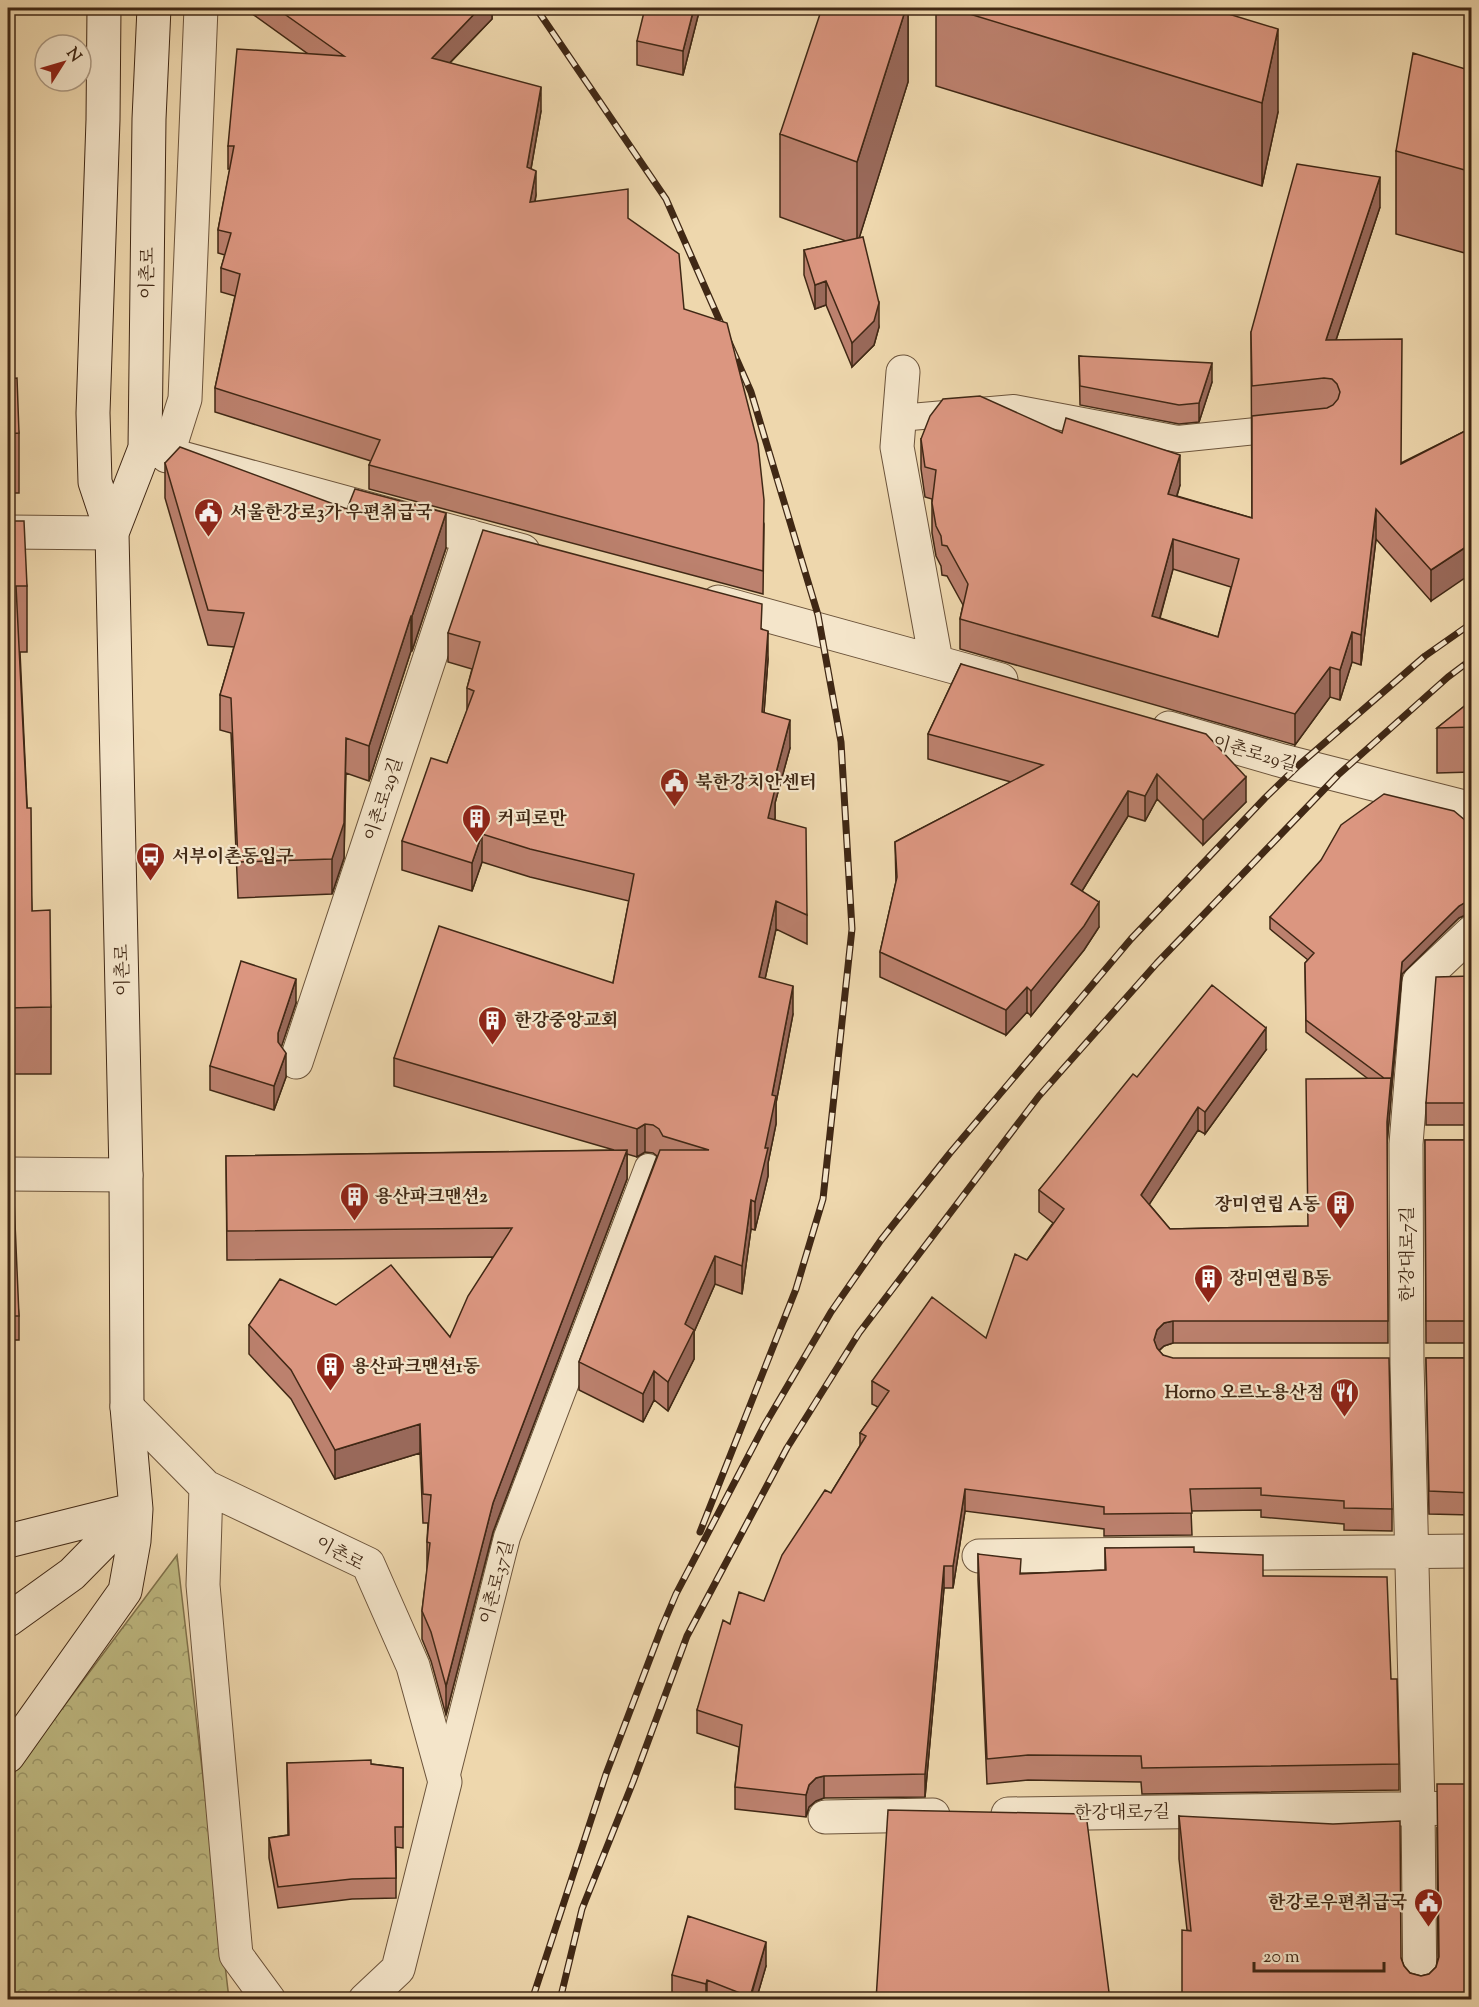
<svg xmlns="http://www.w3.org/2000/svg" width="1479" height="2007" viewBox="0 0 1479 2007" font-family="'Sorts Mill Goudy','Noto Serif KR',serif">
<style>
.forest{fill:url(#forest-crowns);stroke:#80724c;stroke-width:1.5}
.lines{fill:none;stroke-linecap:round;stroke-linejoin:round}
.lane-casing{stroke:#6c543b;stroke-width:28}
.street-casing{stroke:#6c543b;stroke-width:35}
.secondary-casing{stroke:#402815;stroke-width:35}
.lane{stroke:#f4e5ca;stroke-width:26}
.street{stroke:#f4e5ca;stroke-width:33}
.secondary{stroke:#f4e5ca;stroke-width:33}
.rail-casing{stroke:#402815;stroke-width:7}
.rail{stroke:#f4e5ca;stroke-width:4.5;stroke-dasharray:14;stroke-linecap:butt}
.wall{fill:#bc816e;stroke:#402815;stroke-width:1.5;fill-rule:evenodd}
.shaded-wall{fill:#99695a;stroke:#402815;stroke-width:1.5}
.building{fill:#db9680;stroke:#402815;stroke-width:1.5;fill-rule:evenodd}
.labels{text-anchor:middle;stroke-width:4.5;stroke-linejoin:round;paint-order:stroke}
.street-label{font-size:18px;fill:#402815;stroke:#f4e5ca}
.poi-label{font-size:18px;font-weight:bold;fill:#402815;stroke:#f4e5ca;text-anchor:start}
</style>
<defs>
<pattern id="forest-crowns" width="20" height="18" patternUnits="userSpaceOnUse" patternTransform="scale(1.5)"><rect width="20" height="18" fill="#c0bc84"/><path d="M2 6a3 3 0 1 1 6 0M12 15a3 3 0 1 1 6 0" fill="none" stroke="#9d996b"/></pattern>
</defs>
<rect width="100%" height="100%" fill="#eed7ad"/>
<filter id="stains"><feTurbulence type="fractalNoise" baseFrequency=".00333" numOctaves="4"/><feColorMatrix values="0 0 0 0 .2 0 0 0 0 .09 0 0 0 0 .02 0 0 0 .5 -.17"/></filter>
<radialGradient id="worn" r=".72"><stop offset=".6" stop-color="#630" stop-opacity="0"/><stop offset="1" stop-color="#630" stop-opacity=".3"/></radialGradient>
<path class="forest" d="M177,1555l52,444h-214l-7,-14v-204z"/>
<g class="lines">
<defs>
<path id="lane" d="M899,418l115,-10 164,31 107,-11
M445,1782l62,-245 141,-370"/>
<path id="street" d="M903,372l-6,75 39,214
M145,448l378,103
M167,456l18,-57 16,-391
M8,532l104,1
M718,602l283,78
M1169,728l114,33 189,48
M296,1062l174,-526
M8,1174l118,1
M127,1407l79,80 162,77 45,102 32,116 -47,187 -33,31
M206,1487l-3,98 33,370 33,45
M979,1556l493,-5
M1008,1814l464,-6
M825,1817l108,-2
M1420,2000l-2,-192 -11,-445 -1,-219 13,-162 53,-50"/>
<path id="secondary" d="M104,8l-1,112 -10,293 2,69 17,51 33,-85 4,-329 5,-111
M8,1541l128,-32
M8,1620l64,-46 64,-65
M8,1756l117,-165 9,-50 2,-32 -9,-102 -1,-232 -14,-642"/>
</defs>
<use href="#lane" class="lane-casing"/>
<use href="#street" class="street-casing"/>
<use href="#secondary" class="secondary-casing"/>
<use href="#lane" class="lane"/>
<use href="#street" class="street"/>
<use href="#secondary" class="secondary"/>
<defs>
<path id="rail" d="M536,8l130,191 85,193 67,223 23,127 11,187 -29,270 -27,90 -96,243
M532,2000l74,-226 56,-147 14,-33 88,-168 67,-114 50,-72 69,-87 181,-214 134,-141 34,-33 126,-109 47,-33
M560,2000l22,-91 51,-127 54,-146 100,-188 72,-115 180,-237 118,-133 181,-188 110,-98 24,-18"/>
</defs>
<use href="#rail" class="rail-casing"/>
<use href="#rail" class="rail"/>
</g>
<path class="wall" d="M244,8h248v11l-42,44 91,48 -10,58 5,26 -1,7 93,17 56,90 80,215 -1,70 -394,-105v-24l2,-4 -156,-49v-24l20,-92 -14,-4v-24l4,-13 -7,-2v-23l12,-61h-2v-23l80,-92z
M700,8l-17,67 -46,-10v-24z
M908,8v74l-49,156 20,89 -5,18 -22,22 -26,-62 -11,4 -11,-34v-25l42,-9 -66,-24v-83z
M936,8h273l69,104 -16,74 -326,-100z
M1472,71v184l-76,-21v-83z
M1380,207l-44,133 65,123 68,-34 -38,172 -55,-62 -15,126 -9,-3 -12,38 -10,-3 -35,48 -335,-96v-30l3,-14 -16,-29 -5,-1 -1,-9 -5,-10 -4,-23v-34l-7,-2 -4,-28v-30l259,46 -3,11 75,22 -1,-186zM1173,569l58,18 -13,50 -58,-19z
M1079,356l133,26 -13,40 -20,2 -99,-19z
M8,379l11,54v60h-11z
M165,463l281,85 -34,103h-1l-42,130 -23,-8 -2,85 -12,36 -94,4 -7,-165 -11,-3v-35l14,-48 -26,-2 -43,-147z
M8,521l19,65v66h-7l12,259 19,96v67h-43z
M762,629l6,30 -4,53 26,36 -15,55v17l32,95v29l-31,-15 -11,50 28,35 -17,89v21l-8,39v13l-13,54 -4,-1 -9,65 -27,-10 -21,48v27l-26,52 -14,-11 -11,22 -64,-32v-28l78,-206 -4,-3 -8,-1 -8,5 -10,-3v25l-134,353 -47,183 -15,-54 -9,-22v-28l5,-40v-29l1,-19h-5l-3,-70 -85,26 -44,-80 -42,-45v-29l87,-20 114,32 43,-80 -266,3 -1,-104 388,-6 -220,-64v-28l219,-75 16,-82 -99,-24 -48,-15 -10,29 -70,-21v-29l45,-78 20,-52v-23l5,-19 -24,-7v-29z
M961,664l285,138 -43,43 -46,-46 -12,22 -17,-5 -46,75 17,36 -15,23 -53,66 -4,-4 -21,23 -126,-58v-25l16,-70 -1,-40 116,-60 -83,-23v-25z
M1472,700v72l-35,1v-45z
M1472,826v83l-4,5 -9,4 -57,56 -11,121 -4,48 1,200h-215l-9,3 -5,5 4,4 229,154v22l-48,-1v-6l-83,-7v-7l-70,1 1,24 -88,1v-7l-139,-18 -12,77h-9l-19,209 -101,1 -8,3 -7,6 -3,10 -71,-8v-22l4,-40 -42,-14v-23l33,-86 34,-23 96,-155v-13l18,-26 -6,-3v-23l114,-43 41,-78 26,-37 -14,-11v-22l98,-113 129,-27 -61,84 -7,-4 -49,74 21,25 138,-3 59,-148 -61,-46 -1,-69 3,-3 -38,-31v-12z
M1472,936v26l-4,-1v-22z
M1472,976v149h-46v-22z
M296,1003l-15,44 5,30 -12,33 -64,-20v-24z
M1425,1140h47v203h-46z
M8,1200l11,116v24h-11z
M1426,1358h46v157l-43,-1z
M1105,1548l89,4 69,24 128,103 8,85v26l-257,4 -1,-12 -113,-2 -41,4 -9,-204v-26l43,20 84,-4z
M287,1763l84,1 32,4v80l-7,-1v51l-44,1 -74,9 -9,-50v-20l19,-3z
M1179,1816l222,142 3,8 6,7 11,3 8,-2 7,-7 2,-9 -1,-131 35,173 -285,-70 -8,-71z
M766,1966l-10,34 -84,-1v-24z"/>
<path class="shaded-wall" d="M480,8h12v11l-60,62v-23z
M694,8h6l-17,67v-24z
M906,8h2v74l-51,163v-83z
M1278,29v83l-16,74v-83z
M541,87v24l-14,80v-24z
M536,171v24l-6,31v-24z
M1380,177v30l-54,163v-30z
M826,281v24l-11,4v-24z
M879,303v24l-5,18 -22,22v-24z
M1212,363v19l-13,40v-19z
M1180,455v30l-12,39v-30z
M1376,509v30l-15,126v-30z
M446,513v35l-34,103v-35z
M1173,539v30l-21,77v-30z
M1472,543v30l-41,28v-31z
M411,616v35l-42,130v-35z
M768,631v28l-6,81v-28z
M1352,632v30l-12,38v-30z
M1330,667v30l-35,48v-31z
M790,720v28l-15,55v15l-7,28v-28l4,-30z
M346,738l-2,120 -12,36v-35z
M1157,774v25l-12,22v-25z
M1246,777v25l-43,43v-25z
M1128,791v25l-57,93v-25z
M482,834v28l-10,29v-28z
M1472,897v12l-4,5 -9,4 -57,56 -11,122v-13l11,-121 57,-56z
M776,901v28l-17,77v-29z
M1099,902v25l-15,23 -53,66v-25z
M296,979v24l-18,54v-24z
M793,986v28l-17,89v21l-8,39v13l-13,54v-28l10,-54 7,-53z
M1027,987v25l-21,23v-25z
M1266,1028v22l-61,84v-22z
M286,1053v24l-12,33v-24z
M1391,1078v22l-4,44v-22z
M1198,1107v23l-57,87v-22z
M645,1124v28l-8,5v-28z
M627,1150v29l-134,353 -47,183v-29l47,-183z
M751,1200v29l-9,65v-28z
M715,1256v28l-21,48v27l-26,52v-29l17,-58z
M1173,1321v22l-9,3 -7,6 -3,-12 3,-10 7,-7z
M654,1371v29l-11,22v-28z
M420,1424v29l-85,26v-29z
M965,1489v22l-12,77v-22z
M944,1566v22l-19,209v-23z
M824,1776v22l-8,3 -7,6 -3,10v-22l3,-10 7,-7z
M766,1942v24l-10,34h-6z
M707,1980v20h-1v-16z"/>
<path class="building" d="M276,8h204l-48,50 109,29 -14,80 9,4 -6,31 98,-13v29l51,36 5,55 43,14 31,121 6,56 -1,71 -394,-106 11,-25 -165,-52 25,-114 -19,-6 10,-35 -13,-3 16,-84h-6l9,-97 107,7z
M645,8h49l-11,43 -46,-10z
M822,8h84l-49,154 -77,-28z
M950,8h259l69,21 -16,74z
M1413,53l59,18v101l-76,-21z
M1297,164l83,13 -54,163 76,-1 -1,125 68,-35 3,4v110l-41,27 -55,-61 -15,126 -9,-3 -12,38 -10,-3 -35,47 -335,-95 8,-35 -21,-38 -5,-1 -1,-9 -5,-10 -4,-23 4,-33 -11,-3 -4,-28 9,-23 13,-17 37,-3 82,37 4,-15 114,37 -12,39 84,24v-102l75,-8 6,-3 5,-6 2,-7 -3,-8 -5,-5 -8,-1 -72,8 -1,-54zM1173,539l66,20 -21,78 -66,-21z
M863,237l16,66 -5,18 -22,22 -26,-62 -11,4 -11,-35z
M1079,356l133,7 -13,40 -20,2 -99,-19z
M17,378l2,55 -11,1v-55z
M180,447l167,62 8,-20 91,24 -34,103h-1l-42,130 -23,-8 -2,85 -12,36 -94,3 -7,-164 -11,-3 24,-82 -36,-3 -43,-147z
M8,521h16l3,65h-11l11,222h4l1,103 18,-1 1,97 -43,1z
M483,530l279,74 -1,25 7,2 -6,81 28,8 -18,68 3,1 -7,29 38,10 1,87 -31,-14 -17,76 34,9 -21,109 4,1 -11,52h3l-13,54 -4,-2 -9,66 -27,-10 -30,68 9,6 -26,52 -14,-11 -11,23 -64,-32 81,-212h49l-46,-14 -4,-7 -6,-4 -8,-1 -8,5 -243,-71 45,-132 174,57 21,-109 -104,-25 -48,-15 -10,29 -70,-22 29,-83 16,5 27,-72 -7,-3 13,-46 -32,-9z
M961,664l245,70 40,43 -43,43 -46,-46 -12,22 -17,-5 -57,93 28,18 -15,24 -53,65 -4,-4 -21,23 -126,-58 17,-75 -2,-35 148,-77 -115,-31z
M1472,700v27l-35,1z
M1384,794l70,17 18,15v71l-4,4 -9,5 -57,56 -11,121v-5h-7l-78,-58 -1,-57 9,-10 -44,-36 51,-57 20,-35z
M241,961l55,18 -18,54v9l8,11 -12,33 -64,-20z
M1472,976v127h-46l10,-126z
M1212,985l54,43 -61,84 -7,-5 -57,88 29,34 138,-3 -2,-147 85,-1 -4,44 1,199h-215l-9,2 -7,7 -3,10 3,8 6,7 10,3h216l3,151 -48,-1v-7l-83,-6v-7l-71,1 2,24 -88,1v-7l-139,-18 -12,77h-9l-19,208 -101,2 -8,2 -7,7 -3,10 -71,-8 7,-62 -45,-15 26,-90 7,4 9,-32 25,9 18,-46 43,-65 6,3 35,-57 -6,-3 29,-42 -17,-10 60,-84 54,41 29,-84 12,6 37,-51 -25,-19 94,-116 4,3z
M1425,1140h47v181h-46z
M627,1150l-134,353 -47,183 -15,-54 -9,-21 8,-68 -3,-1 4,-47 -8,-1 -3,-70 -85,26 -44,-80 -42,-45 31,-46 56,26 55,-40 59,72 18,-41 44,-68 -285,3 -1,-75z
M8,1200h6l5,116h-11z
M1426,1358h46v135l-43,-2z
M1194,1547v5l69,3v21l124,1 4,102h6l2,85 -257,4 -1,-12 -113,-1 -41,4 -9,-205 43,5 -1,15 86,-4 -1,-22z
M371,1760v4l32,4v59h-8l1,51 -44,1 -74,8 -9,-49 20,-3 -2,-72z
M1437,1784h35v216h-290v-70l9,1 -12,-115 154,8 67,-3 1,137 3,8 6,7 11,3 8,-2 7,-7 3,-10z
M888,1810l198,4 24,186h-234z
M688,1916l78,26 -16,55 -43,-17 -1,4 -34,-9z"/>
<defs>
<symbol id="civic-pin" viewBox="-11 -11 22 30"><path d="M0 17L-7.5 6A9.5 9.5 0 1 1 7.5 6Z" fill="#8f2418" stroke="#f4e5ca"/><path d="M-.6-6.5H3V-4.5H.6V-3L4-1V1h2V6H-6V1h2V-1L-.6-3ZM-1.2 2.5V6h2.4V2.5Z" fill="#fff"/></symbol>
<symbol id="building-pin" viewBox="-11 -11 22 30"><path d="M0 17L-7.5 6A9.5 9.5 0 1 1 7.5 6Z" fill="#8f2418" stroke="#f4e5ca"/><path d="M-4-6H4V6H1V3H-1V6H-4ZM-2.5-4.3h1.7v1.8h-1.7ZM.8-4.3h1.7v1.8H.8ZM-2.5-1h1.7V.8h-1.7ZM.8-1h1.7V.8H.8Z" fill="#fff"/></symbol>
<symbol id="bus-pin" viewBox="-11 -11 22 30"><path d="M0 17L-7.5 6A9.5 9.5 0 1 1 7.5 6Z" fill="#8f2418" stroke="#f4e5ca"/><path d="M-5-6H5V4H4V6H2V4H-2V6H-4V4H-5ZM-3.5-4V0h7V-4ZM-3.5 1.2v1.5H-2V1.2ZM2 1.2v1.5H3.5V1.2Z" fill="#fff"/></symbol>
<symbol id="restaurant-pin" viewBox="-11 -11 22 30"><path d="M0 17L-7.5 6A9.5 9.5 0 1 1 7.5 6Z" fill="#8f2418" stroke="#f4e5ca"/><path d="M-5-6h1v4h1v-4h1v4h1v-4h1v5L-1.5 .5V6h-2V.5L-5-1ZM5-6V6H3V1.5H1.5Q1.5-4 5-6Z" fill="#fff"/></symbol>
</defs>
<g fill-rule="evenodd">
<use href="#civic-pin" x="192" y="496" width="33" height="45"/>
<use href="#civic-pin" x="658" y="766" width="33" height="45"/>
<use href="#building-pin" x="460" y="802" width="33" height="45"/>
<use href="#bus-pin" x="134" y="840" width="33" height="45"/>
<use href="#building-pin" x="476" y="1004" width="33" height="45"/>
<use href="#building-pin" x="338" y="1180" width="33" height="45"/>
<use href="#building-pin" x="1324" y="1188" width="33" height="45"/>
<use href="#building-pin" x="1192" y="1262" width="33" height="45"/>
<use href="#building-pin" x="314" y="1350" width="33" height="45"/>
<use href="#restaurant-pin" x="1328" y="1376" width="33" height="45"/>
<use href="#civic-pin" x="1412" y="1886" width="33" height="45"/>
</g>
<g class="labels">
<g class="street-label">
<text transform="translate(147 273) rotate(-89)" y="6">이촌로</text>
<text transform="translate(1255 753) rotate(16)" y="6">이촌로29길</text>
<text transform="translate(383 799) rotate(-72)" y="6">이촌로29길</text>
<text transform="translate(122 970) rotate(-91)" y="6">이촌로</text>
<text transform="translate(1407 1254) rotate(-90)" y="6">한강대로7길</text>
<text transform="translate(340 1553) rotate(28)" y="6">이촌로</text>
<text transform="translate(496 1582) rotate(-75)" y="6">이촌로37길</text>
<text transform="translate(1122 1812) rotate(-1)" y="6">한강대로7길</text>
</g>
<g class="poi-label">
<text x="230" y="518">서울한강로3가 우편취급국</text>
<text x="695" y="788">북한강치안센터</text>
<text x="497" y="824">커피로만</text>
<text x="172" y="862">서부이촌동입구</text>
<text x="514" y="1026">한강중앙교회</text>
<text x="375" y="1202">용산파크맨션2</text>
<text x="1320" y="1210" text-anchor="end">장미연립 A동</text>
<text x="1229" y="1284">장미연립 B동</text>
<text x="352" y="1372">용산파크맨션1동</text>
<text x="1324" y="1398" text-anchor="end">Horno 오르노용산점</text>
<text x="1407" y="1908" text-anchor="end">한강로우편취급국</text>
</g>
</g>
<rect width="1479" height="2007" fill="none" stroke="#eed7ad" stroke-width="30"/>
<rect x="9" y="9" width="1461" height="1989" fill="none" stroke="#402815" stroke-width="3"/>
<rect x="15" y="15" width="1449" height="1977" fill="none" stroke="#402815" stroke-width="1.5"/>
<g transform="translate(63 63) rotate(53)"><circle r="28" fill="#f4e5ca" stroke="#ac9982" stroke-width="1.5"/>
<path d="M0-4.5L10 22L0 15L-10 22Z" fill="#8f2418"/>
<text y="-9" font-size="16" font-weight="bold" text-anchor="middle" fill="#402815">N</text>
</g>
<path d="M1254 1962v9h130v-9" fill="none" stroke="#402815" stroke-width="3"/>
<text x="1263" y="1962" font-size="18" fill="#402815" stroke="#f4e5ca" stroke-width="4.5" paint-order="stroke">20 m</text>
<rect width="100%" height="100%" filter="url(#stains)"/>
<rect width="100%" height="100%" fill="url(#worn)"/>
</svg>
